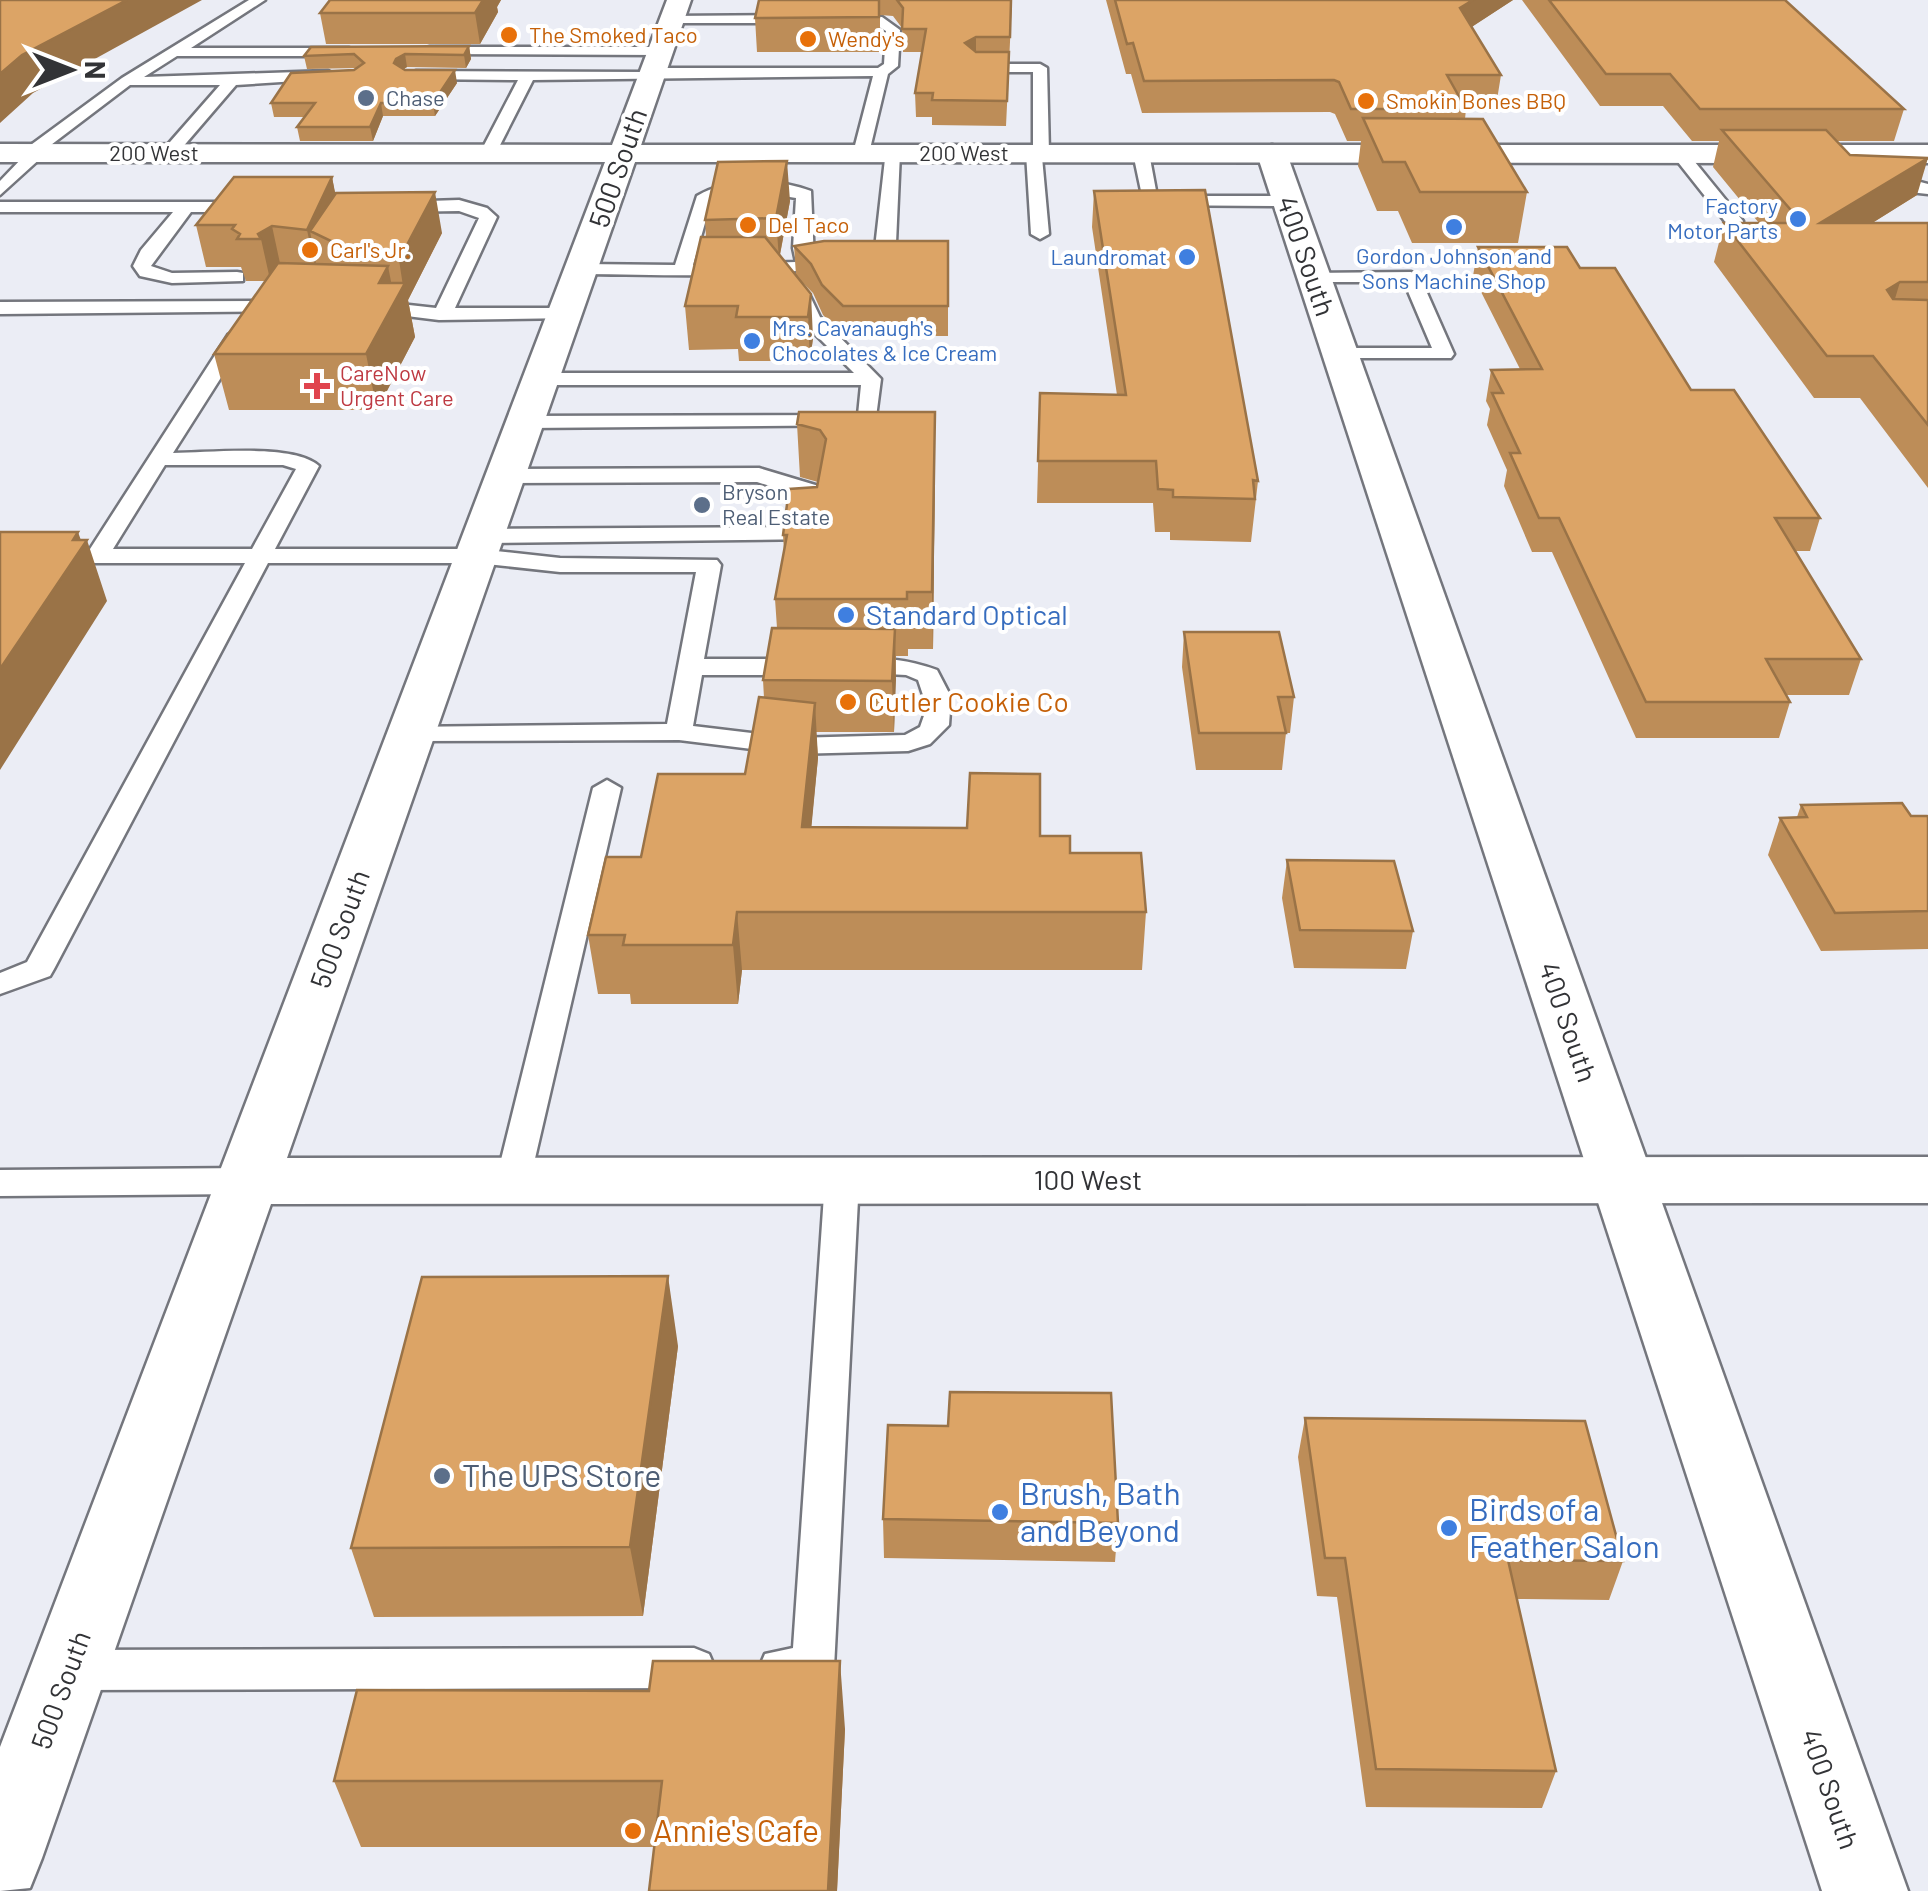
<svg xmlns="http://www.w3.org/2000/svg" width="1928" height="1891" viewBox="0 0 1928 1891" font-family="Barlow,sans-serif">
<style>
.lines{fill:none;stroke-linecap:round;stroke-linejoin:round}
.lane-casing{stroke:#74767d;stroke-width:5}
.street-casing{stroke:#74767d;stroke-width:5}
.secondary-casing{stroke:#74767d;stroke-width:5}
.lane{fill:#fff;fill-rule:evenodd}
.street{fill:#fff;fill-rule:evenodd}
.secondary{fill:#fff;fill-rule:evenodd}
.wall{fill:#bd8d58}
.shaded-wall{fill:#9a7347}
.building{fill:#dca466;stroke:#9a7347;stroke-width:2.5}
.food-dot{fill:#e8710a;stroke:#fff;stroke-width:4}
.service-dot{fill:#5c6f8a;stroke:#fff;stroke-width:4}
.shop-dot{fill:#3f7fe0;stroke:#fff;stroke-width:4}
.health-dot{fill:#e0444e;stroke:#fff;stroke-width:4}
.labels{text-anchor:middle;stroke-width:8;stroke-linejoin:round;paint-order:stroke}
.far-food-label{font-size:22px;fill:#c56008;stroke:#fff;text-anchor:start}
.far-service-label{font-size:22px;fill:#4e5e75;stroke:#fff;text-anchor:start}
.far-street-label{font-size:22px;fill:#323336;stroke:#fff}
.far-shop-label{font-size:22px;fill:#366cbe;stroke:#fff;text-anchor:end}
.far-health-label{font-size:22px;fill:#be3a42;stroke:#fff;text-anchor:start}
.street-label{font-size:28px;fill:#323336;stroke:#fff}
.shop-label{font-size:28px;fill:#366cbe;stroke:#fff;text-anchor:start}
.food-label{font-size:28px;fill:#c56008;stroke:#fff;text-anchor:start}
.near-service-label{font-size:32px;fill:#4e5e75;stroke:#fff;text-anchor:start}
.near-shop-label{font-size:32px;fill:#366cbe;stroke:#fff;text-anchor:start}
.near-food-label{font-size:32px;fill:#c56008;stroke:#fff;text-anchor:start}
</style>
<rect width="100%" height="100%" fill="#ebedf5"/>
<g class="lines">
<defs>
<path id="lane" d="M249,0h16l-74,48h158l7,4 -7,4h-172l-33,21 184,-6 7,4 -7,4 -92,6 -61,71h-12v-6l57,-65h-90l-87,66v5l-43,39v-14l24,-25v-6l98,-72z
M843,15l39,2 18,13 -2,36 -10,8 -19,79 -8,5 -8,-5 20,-77 -340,4 -37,73 -8,5 -8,-5 38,-73 -102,-1 -7,-4 7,-4 229,1 7,-4h226l6,-4 2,-33 -12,-7 -36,-2v-6z
M671,16l121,-1 7,4 -7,4h-126v-6z
M430,47h230l7,4 -7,4 -235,-1v-6z
M1040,64l7,4 2,85 -7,4 7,77 -9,5 -9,-5 -5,-81 7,-5v-76h-57l-7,-4 7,-4z
M1141,148l8,5 8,43h131l8,5 -8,5 -144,-1 -11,-52z
M886,150l14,3 -4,90 -9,13c-101,25 -202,19 -305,18l-9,-5 9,-5 93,1 22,-69c34,-20 78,-18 114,-5l3,69 61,-12zM753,191l43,7 -3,50 3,14 -103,3 18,-63 18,-8z
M1674,151h12l57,70v8h-12l-57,-72z
M1878,179h31l19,5v10l-56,-6 -2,-4z
M459,200l28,8 10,9 -42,91h111l9,6 -2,4 -134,2 -73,-9 -2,-4 9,-6 63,7 43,-90 -20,-7 -61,1 -8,-5 8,-5z
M0,202h252l8,5 -8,5h-61l-40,54 21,7 65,-1 6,1v8l-71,2 -32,-7 -7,-10 8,-16 32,-38h-173z
M1411,272l9,5 34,77 -3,4h-118v-8l7,-2h92l-28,-66h-90l-6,-1v-8z
M792,282l18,14 10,21 61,62 -6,46 -349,3 -10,-6 10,-6 332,-1 3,-30h-320l-10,-6 10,-6h313l-50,-50 -21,-35z
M287,301l7,2v8l-294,3v-12z
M238,329l10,6 -75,118c36,0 121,-10 146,13l-44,83h202l83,9 157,2 4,5 -17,94h103l13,8 -13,8h-105l-9,51 100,12 112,-3 15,-8 7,-20 -9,-27 -12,-5 -57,-3 -4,-5 4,-5c28,-7 61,-2 88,8l14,27 -2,28 -19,19 -22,7 -115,3 -114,-14 -267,1 -9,-2 -4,-6 4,-6 264,-3 29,-152h-136l-83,-9h-209l-214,406 -4,7 -50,18v-21l27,-11 218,-399h-245v-14h90l138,-214zM165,465h118l13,4 -44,80h-139z
M759,468l63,19 3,5 -8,47 -333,4 -11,-7 11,-7 315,-2 4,-31 -46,-14 -251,1 -11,-7 11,-7z
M607,780l14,8 -91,392 -5,9 -12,3 -12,-3 -5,-9 97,-392z
M248,1168l12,4 5,9 -5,9 -12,4 -248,2v-26z
M842,1168l12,3 5,9 -25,488 -6,14c-21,8 -42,8 -63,0l-6,-14 6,-14 28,-6 32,-468 5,-9z
M694,1648l15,6 6,14 -6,14 -15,6 -624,2 -15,-6 -6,-14 6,-14 15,-6z"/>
<path id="street" d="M1272,145l10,3 5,6 621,1737h-86l-565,-1737 5,-6z"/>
<path id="secondary" d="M667,0h24l-50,145h1287v18l-1293,-1 -348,996 1641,-1v46l-1657,1 -229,654 -12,30 -30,3v-144l605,-1585h-605v-18l612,1z"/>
</defs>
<use href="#lane" class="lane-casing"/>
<use href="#street" class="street-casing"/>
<use href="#secondary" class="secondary-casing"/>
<use href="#lane" class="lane"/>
<use href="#street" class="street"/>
<use href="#secondary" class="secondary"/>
</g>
<path class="wall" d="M330,0h171l-4,7 1,5 -18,32h-154l-6,-31z
M759,0h253l-6,126 -74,-1v-8h-16l-1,-24 7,-41h-19l-1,-24 -9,-12 -13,-1v37h-123l-2,-34z
M1106,0h407l-42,27 30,48 -5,31 -31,1 1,2 -1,10 62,73 -9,51h-106l-14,-32h-21l-19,-45 3,-25h-14l-12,-27 -5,-2 -188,1 -11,-39h-5z
M1522,0h263l119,109 -10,32h-57l13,14 67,40 -45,28h56v265l-68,-90h-46l-100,-136 10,-39h35l-46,-56 6,-26h-27l-29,-35h-63z
M469,46l2,13 -5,9 -59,-1 -3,2 53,14 -22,33h-52l-10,25h-73l-3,-14 8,-10h-31l-3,-14 86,-35 -50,1 -3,-13z
M332,177l3,17 107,39 -34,67 7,37 -38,73h-148l-15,-56 52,-73h-20l-5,-14h-35l-10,-42z
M1094,191l164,290 -7,61 -81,-2v-8h-15l-2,-29h-116l3,-110 77,2 -25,-168z
M790,201l-10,54 16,20 -2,-29 154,-5v95h-104l-21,-21 -10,-22 -15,-15 15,60 -3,23h-71l-1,-12 -49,1 -4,-44 21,-69 -1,-17z
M1478,247l102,21 111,122 129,128 -10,33h-15l66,108 -12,36h-63l4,7 -11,36h-143l-84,-186h-20l-28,-66 3,-16 -20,-45 3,-16 -4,-8 5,-31 29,-1 -47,-93z
M797,424l138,41 -2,184h-25v7h-12l-2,76h-78l2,26 -7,69 229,9 30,17 76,59 -4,58h-400l-4,34h-107l-1,-10h-32l-10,-59 53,-78 104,-83 19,-76 -1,-18 14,-52 -2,-29 9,-47 -1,-17 34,-48 1,-5 -18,-5z
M1184,632l110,65 -4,36h-4l-4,37h-86l-14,-103z
M1801,805l127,12v132l-107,2 -53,-96 12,-37 17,-1z
M1287,860l126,71 -7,38 -112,-1 -12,-70z
M678,1346l-35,270 -269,1 -23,-69z
M1305,1418l318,143 -14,39 -92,-1 39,172 -14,37 -176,-1 -29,-210 -20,-1 -19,-139z
M948,1426l170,97 -3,39 -231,-4 -1,-39z
M845,1729l-8,162h-188l5,-44h-293l-27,-66z"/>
<path class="shaded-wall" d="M127,0h75l-169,93 -33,30v-49l22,-19z
M483,0h18l-4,7 1,5 -18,32 -5,-31z
M1473,0h40l-58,38 5,-30z
M976,37v23l-11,-17z
M469,46l2,13 -5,9 -2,-13z
M405,54l2,13 -9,5 -4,-9 2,-4z
M455,70l2,13 -22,33 -2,-13z
M381,103l2,13 -10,25 -3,-14z
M1928,158l-11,37 -107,67 10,-39z
M787,161l3,40 -11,58 -3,-41z
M332,177l8,40 -30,14 7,38 -1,3 -9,-42z
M435,192l7,41 -34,67 7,37 -38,73 -11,-56 13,-71 9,-17 7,36 8,-16 -4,-26z
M272,226l9,42 -12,7 -8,-36 -3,-5z
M1900,282l-12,40 -1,-32z
M811,294l2,44 -3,23 -2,-44z
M935,412v53l-2,184 -1,-57z
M78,532l5,14 4,-6 20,61 -107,169v-101z
M895,629l1,51 -2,52 -2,-51z
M815,703l3,55 -12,126 -4,-57z
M737,912l5,58 -4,34 -5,-59z
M668,1276l10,70 -35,270 -13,-69z
M840,1661l5,68 -8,162h-9z"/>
<path class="building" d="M0,0h127l-105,55 -22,19z
M330,0h153l-8,13h-155z
M759,0h120v17l-124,1z
M897,0h114l-1,37h-34l-11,6 11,9h33l-2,49 -75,-1 1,-7h-18l11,-64h-24l1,-21z
M1115,0h358l-13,8 41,67h-54l19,34h-115l-12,-27 -5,-2 -190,1 -11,-38 -6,1z
M1549,0h236l119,109h-204l-30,-35h-64z
M469,46l-5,9 -59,-1 -9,5 -2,4 11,7h50l-22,33h-52l-11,24h-73l18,-24h-44l20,-30 63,-3 10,-7 -10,-9 -50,2 7,-9z
M1363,118l120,1 44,73h-107l-15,-30h-22z
M1722,130h104l24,25 78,3 -108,65h108v59h-28l-13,8 6,9 35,1v125l-55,-69h-46l-103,-133h78z
M787,161l-11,57 -71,2 13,-58z
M234,177h98l-25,53 -35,-4 -14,8 3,5h-24l3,-5 -8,-5 3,-4h-39z
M1205,190l53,291 -5,-1 2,19 -82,-2v-7l-15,-1 -2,-28h-118l2,-68 86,2 -32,-204z
M435,192l-36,68 -41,-6 -48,-23 26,-38z
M701,237h64l46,57 -3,23h-72l2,-11h-53z
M824,241h124v65h-105l-21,-21 -11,-21 -17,-18z
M1478,247h89l13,21h35l76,122h43l86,128h-45l86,141h-95l24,43h-144l-87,-184h-20l-29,-65h10l-28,-60h11l-12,-23 51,-1z
M278,263l110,3 -9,17h26l-39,71h-152z
M799,412h136l-3,180h-25v7h-132l12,-64h-4l6,-46 28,-2 9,-48 -6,-9 -23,-6z
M0,532h78l-5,8h14l-87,129z
M772,628l123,1 -3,52 -129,-1z
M1184,632h95l15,65h-16l8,36h-87z
M759,697l56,6 -13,124 165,1 3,-55 70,1v62h30v17h71l5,59h-409l-4,33h-110l2,-10h-37l18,-78h35l17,-83h87z
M1902,803l9,13h16l1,1v94l-93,2 -55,-95 27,-1 -6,-12z
M1287,860l107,1 19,70 -113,-1z
M668,1276l-38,271 -279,1 71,-271z
M950,1392l161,1 7,130 -235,-4 5,-94 60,1z
M1305,1418l280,3 38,140 -115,-1 48,211 -180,-2 -31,-211h-20z
M653,1661h187l-12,230h-179l13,-110h-328l23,-91 292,1z"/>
<g class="food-dot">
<circle cx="509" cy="35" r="10"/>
<circle cx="808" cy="39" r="10"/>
<circle cx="1366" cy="101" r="10"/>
<circle cx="748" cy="225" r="10"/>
<circle cx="310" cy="250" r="10"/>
<circle cx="848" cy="702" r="10"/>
<circle cx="633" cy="1831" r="10"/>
</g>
<g class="service-dot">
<circle cx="366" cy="98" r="10"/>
<circle cx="702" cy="505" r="10"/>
<circle cx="442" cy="1476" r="10"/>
</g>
<g class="shop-dot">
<circle cx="1798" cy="219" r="10"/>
<circle cx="1454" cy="227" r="10"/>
<circle cx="1187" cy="257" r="10"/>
<circle cx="752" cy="341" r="10"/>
<circle cx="846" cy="615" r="10"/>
<circle cx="1000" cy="1512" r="10"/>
<circle cx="1449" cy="1528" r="10"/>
</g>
<path class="health-dot" d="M312 371h10v10h10v10h-10v10h-10v-10h-10v-10h10z"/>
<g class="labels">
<g class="far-food-label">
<text x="529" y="43">The Smoked Taco</text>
<text x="828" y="47">Wendy's</text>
<text x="1386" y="109">Smokin Bones BBQ</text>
<text x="768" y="233">Del Taco</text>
<text x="330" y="258">Carl's Jr.</text>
</g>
<g class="far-service-label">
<text x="386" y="106">Chase</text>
<text x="722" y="500">Bryson<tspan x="722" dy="25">Real Estate</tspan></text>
</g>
<g class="far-street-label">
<text x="154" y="161">200 West</text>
<text x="964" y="161">200 West</text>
</g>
<g class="far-shop-label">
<text x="1778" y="214">Factory<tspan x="1778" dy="25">Motor Parts</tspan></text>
<text x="1454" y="264" text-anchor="middle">Gordon Johnson and<tspan x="1454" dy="25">Sons Machine Shop</tspan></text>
<text x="1167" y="265">Laundromat</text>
<text x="772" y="336" text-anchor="start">Mrs. Cavanaugh's<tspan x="772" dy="25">Chocolates &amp; Ice Cream</tspan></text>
</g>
<g class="far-health-label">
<text x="340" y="381">CareNow<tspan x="340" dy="25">Urgent Care</tspan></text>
</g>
<g class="street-label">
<text transform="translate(618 168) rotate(-71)" y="10">500 South</text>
<text transform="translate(1306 256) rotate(71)" y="10">400 South</text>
<text transform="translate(340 929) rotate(-70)" y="10">500 South</text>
<text transform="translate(1568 1022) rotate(71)" y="10">400 South</text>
<text x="1088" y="1190">100 West</text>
<text transform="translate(61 1690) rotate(-70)" y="10">500 South</text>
<text transform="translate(1830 1789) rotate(71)" y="10">400 South</text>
</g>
<g class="shop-label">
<text x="866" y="625">Standard Optical</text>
</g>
<g class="food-label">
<text x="868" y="712">Cutler Cookie Co</text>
</g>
<g class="near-service-label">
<text x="462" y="1487">The UPS Store</text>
</g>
<g class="near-shop-label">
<text x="1020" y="1505">Brush, Bath<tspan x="1020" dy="37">and Beyond</tspan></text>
<text x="1469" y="1521">Birds of a<tspan x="1469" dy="37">Feather Salon</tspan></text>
</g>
<g class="near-food-label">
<text x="653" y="1842">Annie's Cafe</text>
</g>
</g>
<g transform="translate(70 70) rotate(90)" stroke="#ffffff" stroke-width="8" paint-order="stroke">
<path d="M0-8L18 38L0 25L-18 38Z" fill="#323336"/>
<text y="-15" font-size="28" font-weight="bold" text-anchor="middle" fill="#323336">N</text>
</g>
</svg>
